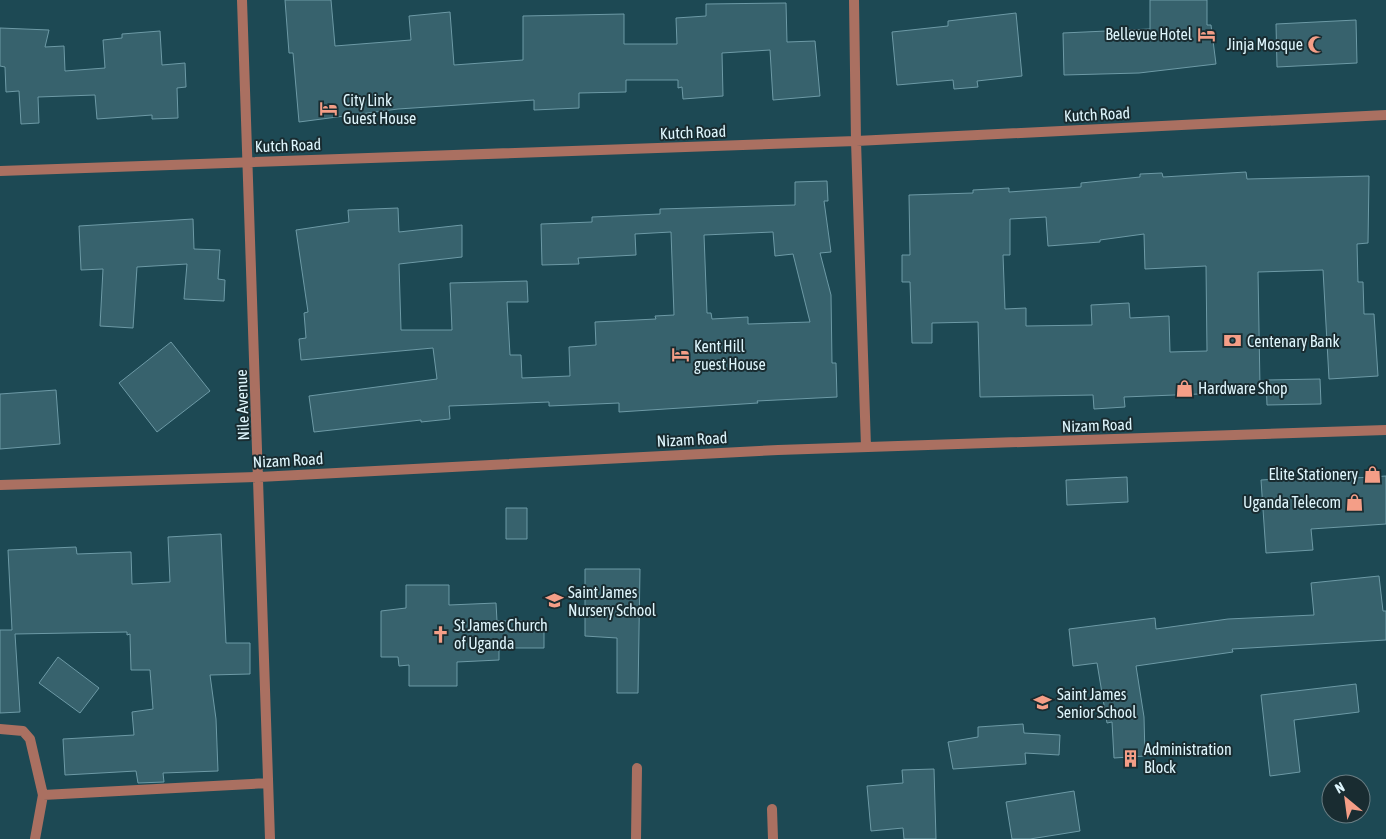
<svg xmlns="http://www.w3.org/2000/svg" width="1386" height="839" viewBox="0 0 1386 839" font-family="'Asap Condensed',sans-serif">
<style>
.building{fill:#37626d;stroke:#6d9aa6;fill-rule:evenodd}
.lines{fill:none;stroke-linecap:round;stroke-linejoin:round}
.lane{stroke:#aa7061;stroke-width:10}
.street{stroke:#aa7061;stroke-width:10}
.labels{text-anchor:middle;stroke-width:4;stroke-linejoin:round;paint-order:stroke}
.poi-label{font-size:16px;fill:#def5fc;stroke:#192c31;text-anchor:start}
.street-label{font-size:16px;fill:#def5fc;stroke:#192c31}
</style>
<rect width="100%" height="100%" fill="#1d4954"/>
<path class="building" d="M285,0h46l4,46 76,-6 -2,-24 41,-4 4,53 69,-5v-44l101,-2v30h53l-1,-26 30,-2v-12l80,-1 1,39 28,-1 5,55 -47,4 -3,-50 -48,3 1,43 -40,3 -1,-12 -4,1v-8h-52v12l-47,1v15l-45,2v-10l-136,9 -99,13 -6,-69h-4z
M1150,0h57v25h4l5,39 -77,9 -75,2 -1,-42 87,-4z
M1016,13l6,63 -45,5 1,6 -24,2 -1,-9 -56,5 -5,-53 56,-6v-5z
M1356,20l1,43 -80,4 -1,-43z
M0,28l49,2 -4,17 19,-1 1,25 40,-3 -2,-28 19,-2v-4l38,-3 2,34 23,-2 1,24 -9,1 1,30 -26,1v-4l-55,4 -2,-24 -57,2 1,26 -18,1 -2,-33 -13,1 -1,-25 -5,-1z
M1246,172l1,7 122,-3 -1,67 -11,1 1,38h5l1,32h10l4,62 -49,3 -6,-109 -65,2 2,115 -60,2v5l-76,3 1,10 -31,2 -1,-14 -113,2 -2,-75 -46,1v20h-20l-2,-61h-8v-27h8l-1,-60 64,-2v-3l36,-2v4l72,-5v-4l59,-6v-3l22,-1 1,4zM1046,217l2,29 52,-4v-2l44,-6 1,35 61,-3 1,85 -37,1 -1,-36 -39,2 -1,-15 -38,2 1,20 -66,1v-18l-21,1 -2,-54h7v-36z
M827,181l1,20h-4l7,51 -11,1 11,42 1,68h4l1,34 -80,4 1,2 -139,9v-9l-70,3v-4l-100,4 1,13 -29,3v-2l-107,12 -5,-36 128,-17 -4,-31 -132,12 -2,-21 7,-1 -2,-25 4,-1 -12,-82 53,-8 -1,-12 50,-2 1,24 63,-7v32l-63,7 2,66h51l-2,-47 77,-2 1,21h-21l3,53h11l1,23 48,-2 -1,-29 27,-2 -1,-23 61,-3 -1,-3 19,-1 -3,-83 -36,2 1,21 -58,3 1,6 -37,1 -1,-41 51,-2v-5l68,-3v-5l135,-4v-23zM773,232l2,24 18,-2 17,68 -62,2v-7l-36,2 -1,-6h-4l-3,-78z
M193,219l1,30 26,1 -2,29 7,1 -1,21 -40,-2 3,-35 -50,3 -4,61 -33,-2 3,-57 -22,1 -2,-44z
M171,342l39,49 -53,41 -38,-49z
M1320,379l1,25 -54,1 -1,-25z
M56,390l4,54 -60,5v-55z
M1386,476v48l-75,5 2,21 -47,3 -5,-73 47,-3v4z
M1127,477l1,25 -61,3 -1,-25z
M506,508h21v31h-21z
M221,534l5,109h24v31l-40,1 6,44 2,52 -55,2 1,9 -26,1 -2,-12 -71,4 -2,-36 71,-4 -2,-23 21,-3 -3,-39h-19l-1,-36 -3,1v-3l-112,2 5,78 -20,1v-83h12l-4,-80 68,-3 1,7 54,-2 1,32 38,-2 -2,-45z
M585,569h55l-2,124h-21v-55l-32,-2z
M1379,576l4,35h3v29l-154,9 1,3 -97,14 8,51 1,39 -31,2 -2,-36 -5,1 -10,-60 -24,3 -4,-37 86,-11 1,11 72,-10 86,-4 -3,-32z
M406,585h43v20l47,-2 1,18h47v27h-45v12l-42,2v24h-48v-21l-10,1 -1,-9h-17v-46l25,-3z
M58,657l41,31 -19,25 -41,-30z
M1356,684l3,28 -65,8 6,52 -30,4 -9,-81z
M1023,724l1,9 36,2 -1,20 -34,-2 1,11 -73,5 -5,-27 30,-5v-10z
M934,769l2,70h-32l-1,-11 -32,3 -4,-45 36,-3 -1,-13z
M1074,791l6,40 -50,8h-18l-6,-37z"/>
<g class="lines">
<path class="lane" d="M772,809l1,30
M636,839l1,-71"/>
<path class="street" d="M242,0l28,839
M854,0l2,141 10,306
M0,171l856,-30 530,-26
M0,485l259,-8 519,-27 608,-20
M0,729l23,2 7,8 13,56 -8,44
M43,795l225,-12"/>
</g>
<defs>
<symbol id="hotel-bare" viewBox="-9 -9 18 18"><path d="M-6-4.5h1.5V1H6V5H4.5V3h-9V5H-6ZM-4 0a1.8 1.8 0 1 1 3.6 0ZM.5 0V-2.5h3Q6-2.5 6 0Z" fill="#f49e87" stroke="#192c31" stroke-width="2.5" paint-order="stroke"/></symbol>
<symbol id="mosque-bare" viewBox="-9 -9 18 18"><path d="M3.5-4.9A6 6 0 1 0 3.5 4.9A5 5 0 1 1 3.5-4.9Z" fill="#f49e87" stroke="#192c31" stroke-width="2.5" paint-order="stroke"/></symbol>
<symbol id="bank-bare" viewBox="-9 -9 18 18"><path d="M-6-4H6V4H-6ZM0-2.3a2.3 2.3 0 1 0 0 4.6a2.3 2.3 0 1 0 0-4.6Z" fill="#f49e87" stroke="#192c31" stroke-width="2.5" paint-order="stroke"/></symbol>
<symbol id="shop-bare" viewBox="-9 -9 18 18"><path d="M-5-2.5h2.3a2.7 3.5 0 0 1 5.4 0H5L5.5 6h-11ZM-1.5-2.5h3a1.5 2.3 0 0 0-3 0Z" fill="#f49e87" stroke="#192c31" stroke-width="2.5" paint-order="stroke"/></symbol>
<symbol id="school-bare" viewBox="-9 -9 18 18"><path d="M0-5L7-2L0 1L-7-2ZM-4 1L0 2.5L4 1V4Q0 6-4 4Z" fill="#f49e87" stroke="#192c31" stroke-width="2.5" paint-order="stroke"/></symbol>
<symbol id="church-bare" viewBox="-9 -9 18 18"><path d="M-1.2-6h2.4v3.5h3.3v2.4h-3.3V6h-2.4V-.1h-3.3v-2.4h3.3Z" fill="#f49e87" stroke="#192c31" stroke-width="2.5" paint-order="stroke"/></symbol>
<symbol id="building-bare" viewBox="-9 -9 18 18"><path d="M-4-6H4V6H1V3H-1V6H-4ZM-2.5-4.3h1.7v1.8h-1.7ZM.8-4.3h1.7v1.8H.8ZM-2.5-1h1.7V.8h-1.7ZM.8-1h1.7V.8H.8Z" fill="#f49e87" stroke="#192c31" stroke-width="2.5" paint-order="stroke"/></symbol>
</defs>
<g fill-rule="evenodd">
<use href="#hotel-bare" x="1194" y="22" width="25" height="25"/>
<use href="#mosque-bare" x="1304" y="32" width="25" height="25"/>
<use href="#hotel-bare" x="316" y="96" width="25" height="25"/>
<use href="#bank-bare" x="1220" y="328" width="25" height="25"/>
<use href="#hotel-bare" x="668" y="342" width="25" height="25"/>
<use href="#shop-bare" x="1172" y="376" width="25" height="25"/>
<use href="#shop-bare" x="1360" y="462" width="25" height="25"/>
<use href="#shop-bare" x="1342" y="490" width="25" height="25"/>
<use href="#school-bare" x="542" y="588" width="25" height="25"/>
<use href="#church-bare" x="428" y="622" width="25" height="25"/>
<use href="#school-bare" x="1030" y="690" width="25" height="25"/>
<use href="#building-bare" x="1118" y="746" width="25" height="25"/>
</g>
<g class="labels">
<g class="poi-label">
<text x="1192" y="40" text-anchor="end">Bellevue Hotel</text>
<text x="1303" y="50" text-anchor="end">Jinja Mosque</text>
<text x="343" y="106">City Link<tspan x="343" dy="18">Guest House</tspan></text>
<text x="1247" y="347">Centenary Bank</text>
<text x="694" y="352">Kent Hill<tspan x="694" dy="18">guest House</tspan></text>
<text x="1198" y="394">Hardware Shop</text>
<text x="1358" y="480" text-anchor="end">Elite Stationery</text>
<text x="1341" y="508" text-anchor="end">Uganda Telecom</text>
<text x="568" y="598">Saint James<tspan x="568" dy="18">Nursery School</tspan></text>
<text x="454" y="631">St James Church<tspan x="454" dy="18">of Uganda</tspan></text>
<text x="1057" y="700">Saint James<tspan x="1057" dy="18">Senior School</tspan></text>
<text x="1144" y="755">Administration<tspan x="1144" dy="18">Block</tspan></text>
</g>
<g class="street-label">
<text transform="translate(1097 114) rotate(-3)" y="6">Kutch Road</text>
<text transform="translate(693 132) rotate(-2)" y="6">Kutch Road</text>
<text transform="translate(288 145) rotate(-2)" y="6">Kutch Road</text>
<text transform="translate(242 405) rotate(-92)" y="6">Nile Avenue</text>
<text transform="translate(1097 425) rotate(-2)" y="6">Nizam Road</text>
<text transform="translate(692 439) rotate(-3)" y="6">Nizam Road</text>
<text transform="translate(288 460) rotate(-3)" y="6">Nizam Road</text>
</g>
</g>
<g transform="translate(1346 799) rotate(331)"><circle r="24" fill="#192c31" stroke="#687c82"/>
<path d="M0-4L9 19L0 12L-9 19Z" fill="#f49e87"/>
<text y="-8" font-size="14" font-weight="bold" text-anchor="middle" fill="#def5fc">N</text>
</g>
</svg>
